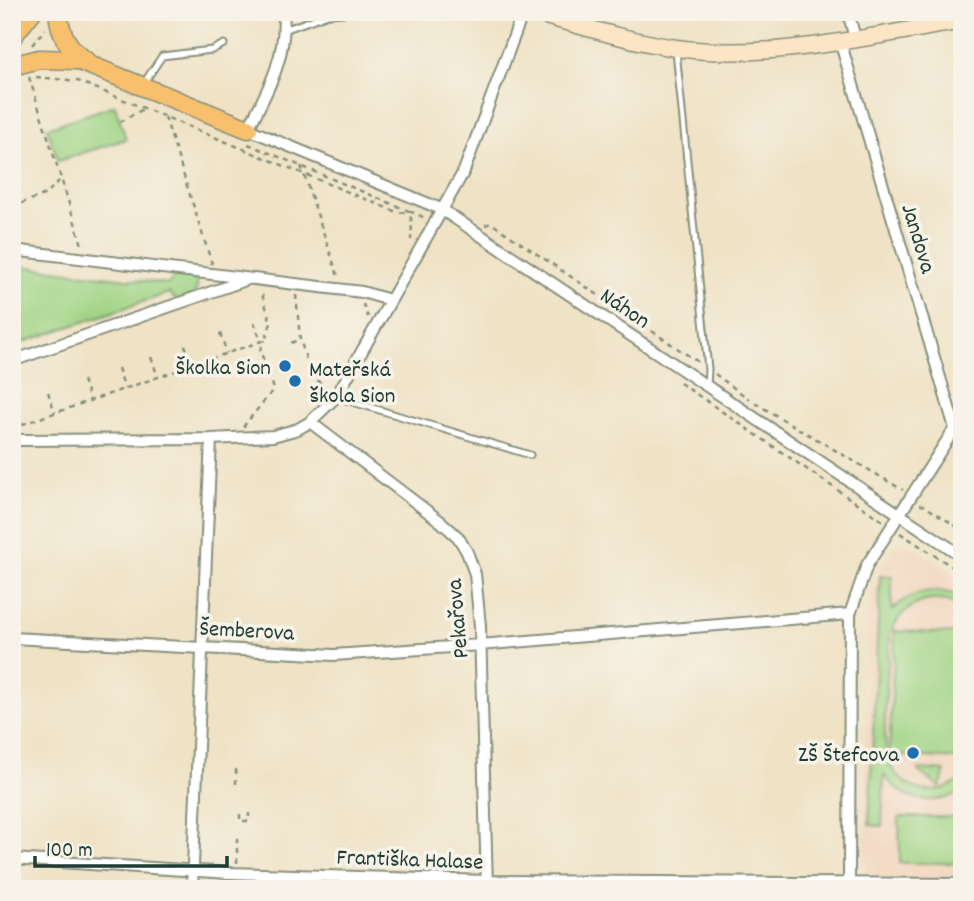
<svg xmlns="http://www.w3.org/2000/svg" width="974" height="901" viewBox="0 0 974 901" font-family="Dekko,sans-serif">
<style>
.built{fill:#f2d5bd}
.green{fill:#a0d485;stroke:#60885c;stroke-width:2}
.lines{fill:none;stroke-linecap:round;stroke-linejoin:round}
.lane-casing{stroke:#87907c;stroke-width:9}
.street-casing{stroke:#87907c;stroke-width:14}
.secondary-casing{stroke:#87907c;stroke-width:19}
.primary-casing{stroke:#87907c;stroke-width:21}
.path{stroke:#87907c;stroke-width:2.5;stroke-dasharray:5 5;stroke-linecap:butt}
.lane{stroke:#fff;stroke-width:5}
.street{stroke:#fff;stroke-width:10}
.secondary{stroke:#fce5c4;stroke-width:16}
.primary{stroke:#f8bf6c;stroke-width:18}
.poi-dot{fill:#1f6fb2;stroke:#f7f3e8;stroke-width:2.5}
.labels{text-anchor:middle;stroke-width:7;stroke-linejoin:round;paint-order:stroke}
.street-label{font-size:23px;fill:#1f3d34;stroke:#f7f3e8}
.poi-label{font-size:23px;fill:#1f3d34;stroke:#f7f3e8;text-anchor:end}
</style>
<rect width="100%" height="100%" fill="#f7f3e8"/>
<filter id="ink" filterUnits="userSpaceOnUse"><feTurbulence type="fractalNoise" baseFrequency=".0143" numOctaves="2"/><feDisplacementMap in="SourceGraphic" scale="14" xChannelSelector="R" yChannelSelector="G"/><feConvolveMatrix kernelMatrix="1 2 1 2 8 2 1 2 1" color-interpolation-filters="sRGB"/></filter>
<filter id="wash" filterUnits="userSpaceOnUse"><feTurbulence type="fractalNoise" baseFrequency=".00686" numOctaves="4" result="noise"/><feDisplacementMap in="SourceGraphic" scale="28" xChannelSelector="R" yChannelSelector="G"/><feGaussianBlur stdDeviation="1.57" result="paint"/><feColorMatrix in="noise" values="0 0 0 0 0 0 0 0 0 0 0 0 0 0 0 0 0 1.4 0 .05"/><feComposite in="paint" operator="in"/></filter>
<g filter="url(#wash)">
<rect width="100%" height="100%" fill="#efe2c5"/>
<path class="built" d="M901,542l8,3 53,33v311h-98l3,-264 3,-22 9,-30 14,-26z"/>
<path class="green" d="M115,105l11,34 -68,22 -11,-33z
M12,265l157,19 6,-10 16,2 6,6c2,14 -9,15 -20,19l-8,-8 -157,53z
M880,576h12v34c19,-20 44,-24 70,-13v11c-29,-18 -62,-4 -72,28 -1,29 -10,102 -1,126 5,14 18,24 32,28 15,3 29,-2 41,-11v12c-28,17 -59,10 -78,-16l-2,51 -13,-1z
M895,631l67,3v125l-73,-4z
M919,769l26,2 -5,16 -22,-16z
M899,817h63v46h-62z"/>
</g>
<g filter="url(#ink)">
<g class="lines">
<defs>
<path id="lane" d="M284,30l44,-16 15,-1
M676,51l32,318 -1,17
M144,83l18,-27 50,-6 12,-6
M336,397l194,58"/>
<path id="street" d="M283,12c5,44 -16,80 -35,117l193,80 521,347
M848,12l7,26
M840,41l115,387 -88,137 -17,49 -1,275
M12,250l350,42 28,8
M12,361l234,-81
M310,422l130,99 18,16 9,15 8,22 5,52 7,262
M12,440l199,-1 62,-3 25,-7 12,-7 26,-25 128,-226 59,-159
M12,638l322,17 146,-10 370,-31
M12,859l218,14 257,8 475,3
M192,889l19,-450"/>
<path id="secondary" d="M531,12c48,13 96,29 145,36 94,13 193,-12 286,-27"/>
<path id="primary" d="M58,12c2,22 10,37 28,49
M12,37l20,-25
M12,66l27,-7 38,1 171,69"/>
</defs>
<use href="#lane" class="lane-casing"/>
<use href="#street" class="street-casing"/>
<use href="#secondary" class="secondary-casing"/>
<use href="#primary" class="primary-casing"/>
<path class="path" d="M83,14l76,-2
M32,45l13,-16
M29,77l54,171
M36,77l42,4 321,132 10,-2 16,7
M165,117l47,147
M120,122l25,-14
M248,144l161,67 3,12 -1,17
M301,166l38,113
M12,207l34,-13 15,-15
M485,225l6,-2 207,139
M296,295l4,44 11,36 18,15
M363,304l5,13
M254,322l7,19
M220,333l7,20
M291,343l9,-4
M185,345l7,20
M151,357l7,20
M118,368l7,21
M715,374l34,25
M83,380l7,21
M680,383l203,138
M48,392l7,21
M755,403l148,87
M13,404l7,21
M12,425h8l245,-85 6,-17 -10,-32
M243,427l31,-38 -14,-39 5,-10
M920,505h3l39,25
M900,533l62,40
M236,784v-15
M240,814v7h9v-8
M237,863v-25"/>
<use href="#lane" class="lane"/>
<use href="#street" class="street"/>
<use href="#secondary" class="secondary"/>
<use href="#primary" class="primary"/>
</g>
</g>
<g class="poi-dot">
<circle cx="285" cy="366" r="7"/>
<circle cx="295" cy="381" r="7"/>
<circle cx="913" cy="753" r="7"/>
</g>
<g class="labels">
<g class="street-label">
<text transform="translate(920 238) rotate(73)" y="8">Jandova</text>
<text transform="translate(626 307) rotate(34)" y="8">Náhon</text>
<text transform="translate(456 619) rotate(-95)" y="8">Pekařova</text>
<text transform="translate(247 629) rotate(3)" y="8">Šemberova</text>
<text transform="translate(410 858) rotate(2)" y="8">Františka Halase</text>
</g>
<g class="poi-label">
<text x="271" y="374">Školka Sion</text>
<text x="309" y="376" text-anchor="start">Mateřská<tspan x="309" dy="26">škola Sion</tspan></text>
<text x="899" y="761">ZŠ Štefcova</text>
</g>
</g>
<rect width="974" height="901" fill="none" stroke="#f7f3e8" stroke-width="42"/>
<path d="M35 856v10h192v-10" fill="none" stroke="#1f3d34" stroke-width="3.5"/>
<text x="46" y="856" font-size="21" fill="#1f3d34" stroke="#f7f3e8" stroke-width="5" paint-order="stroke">100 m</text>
</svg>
